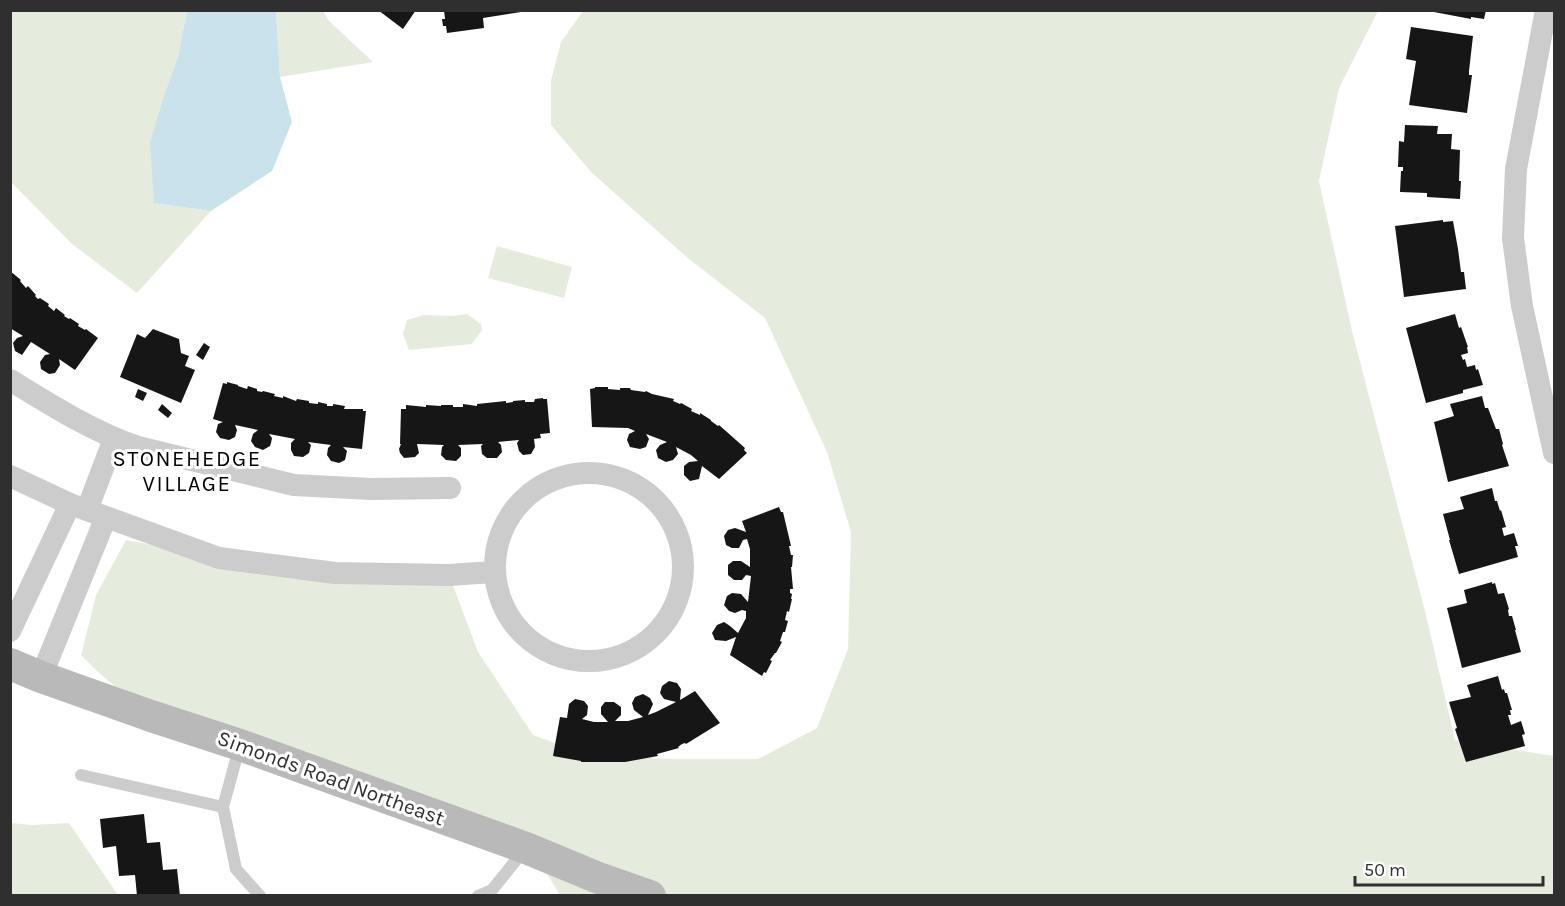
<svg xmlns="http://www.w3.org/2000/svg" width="1565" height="906" viewBox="0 0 1565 906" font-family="Karla,sans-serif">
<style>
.green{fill:#e6ecdd}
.water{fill:#c9e2ec}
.building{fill:#161616}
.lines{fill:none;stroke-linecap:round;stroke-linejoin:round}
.service{stroke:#ccc;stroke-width:12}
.minor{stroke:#ccc;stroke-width:22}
.secondary{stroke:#b9b9b9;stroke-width:32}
.labels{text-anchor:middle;stroke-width:6;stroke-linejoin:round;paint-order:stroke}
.street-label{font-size:21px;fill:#2f2f2f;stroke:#fff}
.neighbourhood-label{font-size:22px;letter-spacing:1.5px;fill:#000;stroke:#fff}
</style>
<rect width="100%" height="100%" fill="#fff"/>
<path class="green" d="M10,11h177l-9,46 -12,33 -12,113 57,8 -74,82 -65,-49 -61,-62z
M276,11h47l6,10 44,41 -93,15z
M583,11h795l-39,77 -20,93 33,150 74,284 29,125 99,16v139h-994l-26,-42 -383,-137 -53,-44 -17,-17 15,-60 30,-55 93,18 230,17 29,77 55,83 56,21 86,3h83l59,-31 31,-79 3,-117 -24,-80 -62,-134 -76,-59 -97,-86 -41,-48v-45l10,-38z
M497,246l75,21 -8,31 -76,-20z
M467,314l14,10 1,6 -10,14 -63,6 -6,-16 4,-14 17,-5 28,1z
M11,823l20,2 38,-2 49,72h-107z"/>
<path class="water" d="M187,11h89l4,66 12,45 -20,49 -61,40 -57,-8 -4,-61 16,-52 12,-33z"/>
<path class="building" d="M378,10h38l-13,19z
M444,10h77v2l-38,6 1,10 -37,5 -1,-7h-3l-1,-7h3z
M1434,10h52l-2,9 -13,-2v2l-37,-7z
M1411,27l62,9 -4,35v4h3l-5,38 -58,-8 7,-44 -10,-2z
M1405,125l33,1 -1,8h15l-1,15 9,1 -1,31h2l-1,18 -33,-2v-4l-27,-1 1,-21h2v-4h-5l1,-26 5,1z
M1443,220v2l10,-1 5,28 -6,1 6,-1 3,23h3l2,17 -62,8 -9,-71z
M10,271l11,9 -1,1 6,7 2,-2 8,9 -1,1 3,3 2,-1 9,6 -1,2 6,5 2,-3 9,7 -1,1 5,3 1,-1 9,6 -1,2 7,4 1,-1 12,9 -23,32 -16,-11 1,6 -5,8 -6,1 -8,-5 -1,-7 5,-7 5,-1 -19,-12 -9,13 -7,-4 -2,-8 4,-5 6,-2 -13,-8z
M1455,314l4,14 2,-1 7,20h-1l1,6 -7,2 2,5 2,-1 2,8 8,-2 1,5 2,-1 5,16 -20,5v3l-37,10 -20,-75z
M153,329l26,10 2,14 8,3 -4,10 10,4 -14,33 -61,-26 17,-43 8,4z
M204,343l6,4 -7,13 -7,-5z
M227,382l11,3v1l9,3 1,-3 9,3v2l5,1 1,-1 12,3 -1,2 9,2v-2l13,5 1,-2 12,2v2l9,1v-2l9,2v2h6v-2l12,2 -1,3h19v2h3l-4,38 -19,-2 4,4 -2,9 -6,3 -8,-2 -4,-6 1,-7 3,-3 -23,-3 3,3 -2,8 -6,4 -9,-1 -3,-6v-7l4,-4 -26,-5 3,4 -1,5 -1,3 -7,4 -8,-3 -4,-6 2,-7 5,-4 -23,-5 2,5 -2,7 -6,3 -9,-2 -4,-6 2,-8 5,-2 -10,-3 10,-36 4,1z
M595,387h13v2l12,1v-2h10l1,2 14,2 1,-1 6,3 22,5 -1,2 7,3 1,-1 11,6 -1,2 9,4v-2l11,7v1l7,5 1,-1 26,23 -1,2 3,3 -28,26 -17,-13 -3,13 -9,2 -6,-6v-9l5,-4 9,-1 -7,-6 -15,-8 2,7 -5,6 -7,2 -8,-4 -2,-8 4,-5 7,-3 -21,-8 3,5 -3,8 -6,2 -10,-2 -3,-7 2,-6 6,-3 -7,-3 -36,-1 -2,-38 5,-1z
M138,389l9,4 -4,8 -8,-4z
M1482,396l3,12h3l8,21h3l4,15 -1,1 7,21 -61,16 -14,-60 20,-6 -4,-12z
M543,398v1h4l3,34 -10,1 1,4 -7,1 1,8 -4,7 -8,1 -4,-4 -2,-8 2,-3 -21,2 3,3 1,7 -5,6h-10l-5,-4 -1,-8 2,-2 -25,1 3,3v8l-5,5 -10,-1 -5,-5 1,-8 2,-2 -27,-1 2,9 -4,4 -11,1 -4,-5 -1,-4 2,-5h-1l1,-35h5v-4l20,2v-2l15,1v-1h12v2h10v-3l14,2v-2l29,-3v2l7,-1v-1l12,-1v2h9l1,-3z
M162,404l10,9 -4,5 -10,-8z
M1492,488l3,13h2l3,10 1,-1 5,17 -4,1 2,8 10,-3 4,13h-3l3,11 -59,17 -10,-34h1l-7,-26 21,-5 -4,-12z
M779,507l2,5h2l8,34h-2l2,9h2l-1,12h-1l2,22h-3v4l2,1 -1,5h1l-3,13 -2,-1 -2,9 3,1 -3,11h-2l-3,9 2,1 -6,11h-1l-5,7 2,1 -6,12 -2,-1 -2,4 -32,-21 6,-18 -10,4 -11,-1 -3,-7 5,-8 7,-3 6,4 8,7 8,-15v-7l-4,-1 -7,3 -6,-2 -5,-6 3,-9 5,-3 9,1 7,8 3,-26 -5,-1 -4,5h-8l-6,-5v-10l5,-4h8l9,6v-18l-3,-10 -4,1 -4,8h-7l-6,-3 -2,-9 4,-6 7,-2 11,4 -4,-11z
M1492,582v2l3,-1 3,11 6,-1 5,16 -1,1 1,6h3l4,14h-1l6,22 -59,16 -15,-60 20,-5 -3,-13z
M1498,676l4,14 2,-1 1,4h2l5,17h-2l1,5h-3l3,10 10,-4 4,13 -3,1 3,11 -59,16 -11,-33 2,-1 -8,-26 22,-5 -4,-12z
M669,681l8,2 4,6 -1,11 15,-9 25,32 -34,21 -1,-1 -3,1 -4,3 1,1 -22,6 1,2 -33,6h-44v-1l-28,-5 7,-39 7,1 2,-14 6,-5 9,2 4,5 -1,9 -5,4 12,3h14l-7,-8v-7l4,-5h9l7,5v8l-6,6h13l15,-4 -9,-7 -2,-7 3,-6 8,-3 7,4 3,6 -5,11 8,-3 20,-10 -12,-3 -4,-6 2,-7z
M144,814l3,29 13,-1 3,28 14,-1 3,27h-43l-2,-21 -16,1 -3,-30 -13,2 -3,-29z"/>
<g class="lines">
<path class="service" d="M240,745l-17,62 13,62 24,27
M81,775l142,32
M478,896l14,-6 33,-41"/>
<path class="minor" d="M1546,10l-30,159 -3,69 9,68 32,147
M10,380c41,25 83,52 128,67l156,38 77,4 79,-1
M495 567a94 94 0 1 1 188 0a94 94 0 1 1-188 0Z
M10,476l60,28 149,54 116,15 114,2 44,-3
M87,510l27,-71
M10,631l60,-127
M41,677l65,-160"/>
<path class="secondary" d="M10,664l31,13 110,39 89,29 286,103 70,29 54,19"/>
</g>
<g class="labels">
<g class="street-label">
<text transform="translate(331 778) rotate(20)" y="7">Simonds Road Northeast</text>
</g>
<g class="neighbourhood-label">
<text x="187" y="466">STONEHEDGE<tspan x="187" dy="25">VILLAGE</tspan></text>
</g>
</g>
<rect width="1565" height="906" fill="none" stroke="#2f2f2f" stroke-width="24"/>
<path d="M1355 876v9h188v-9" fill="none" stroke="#2f2f2f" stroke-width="3"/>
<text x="1364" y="876" font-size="18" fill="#2f2f2f" stroke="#ffffff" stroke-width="4.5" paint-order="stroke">50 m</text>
</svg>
